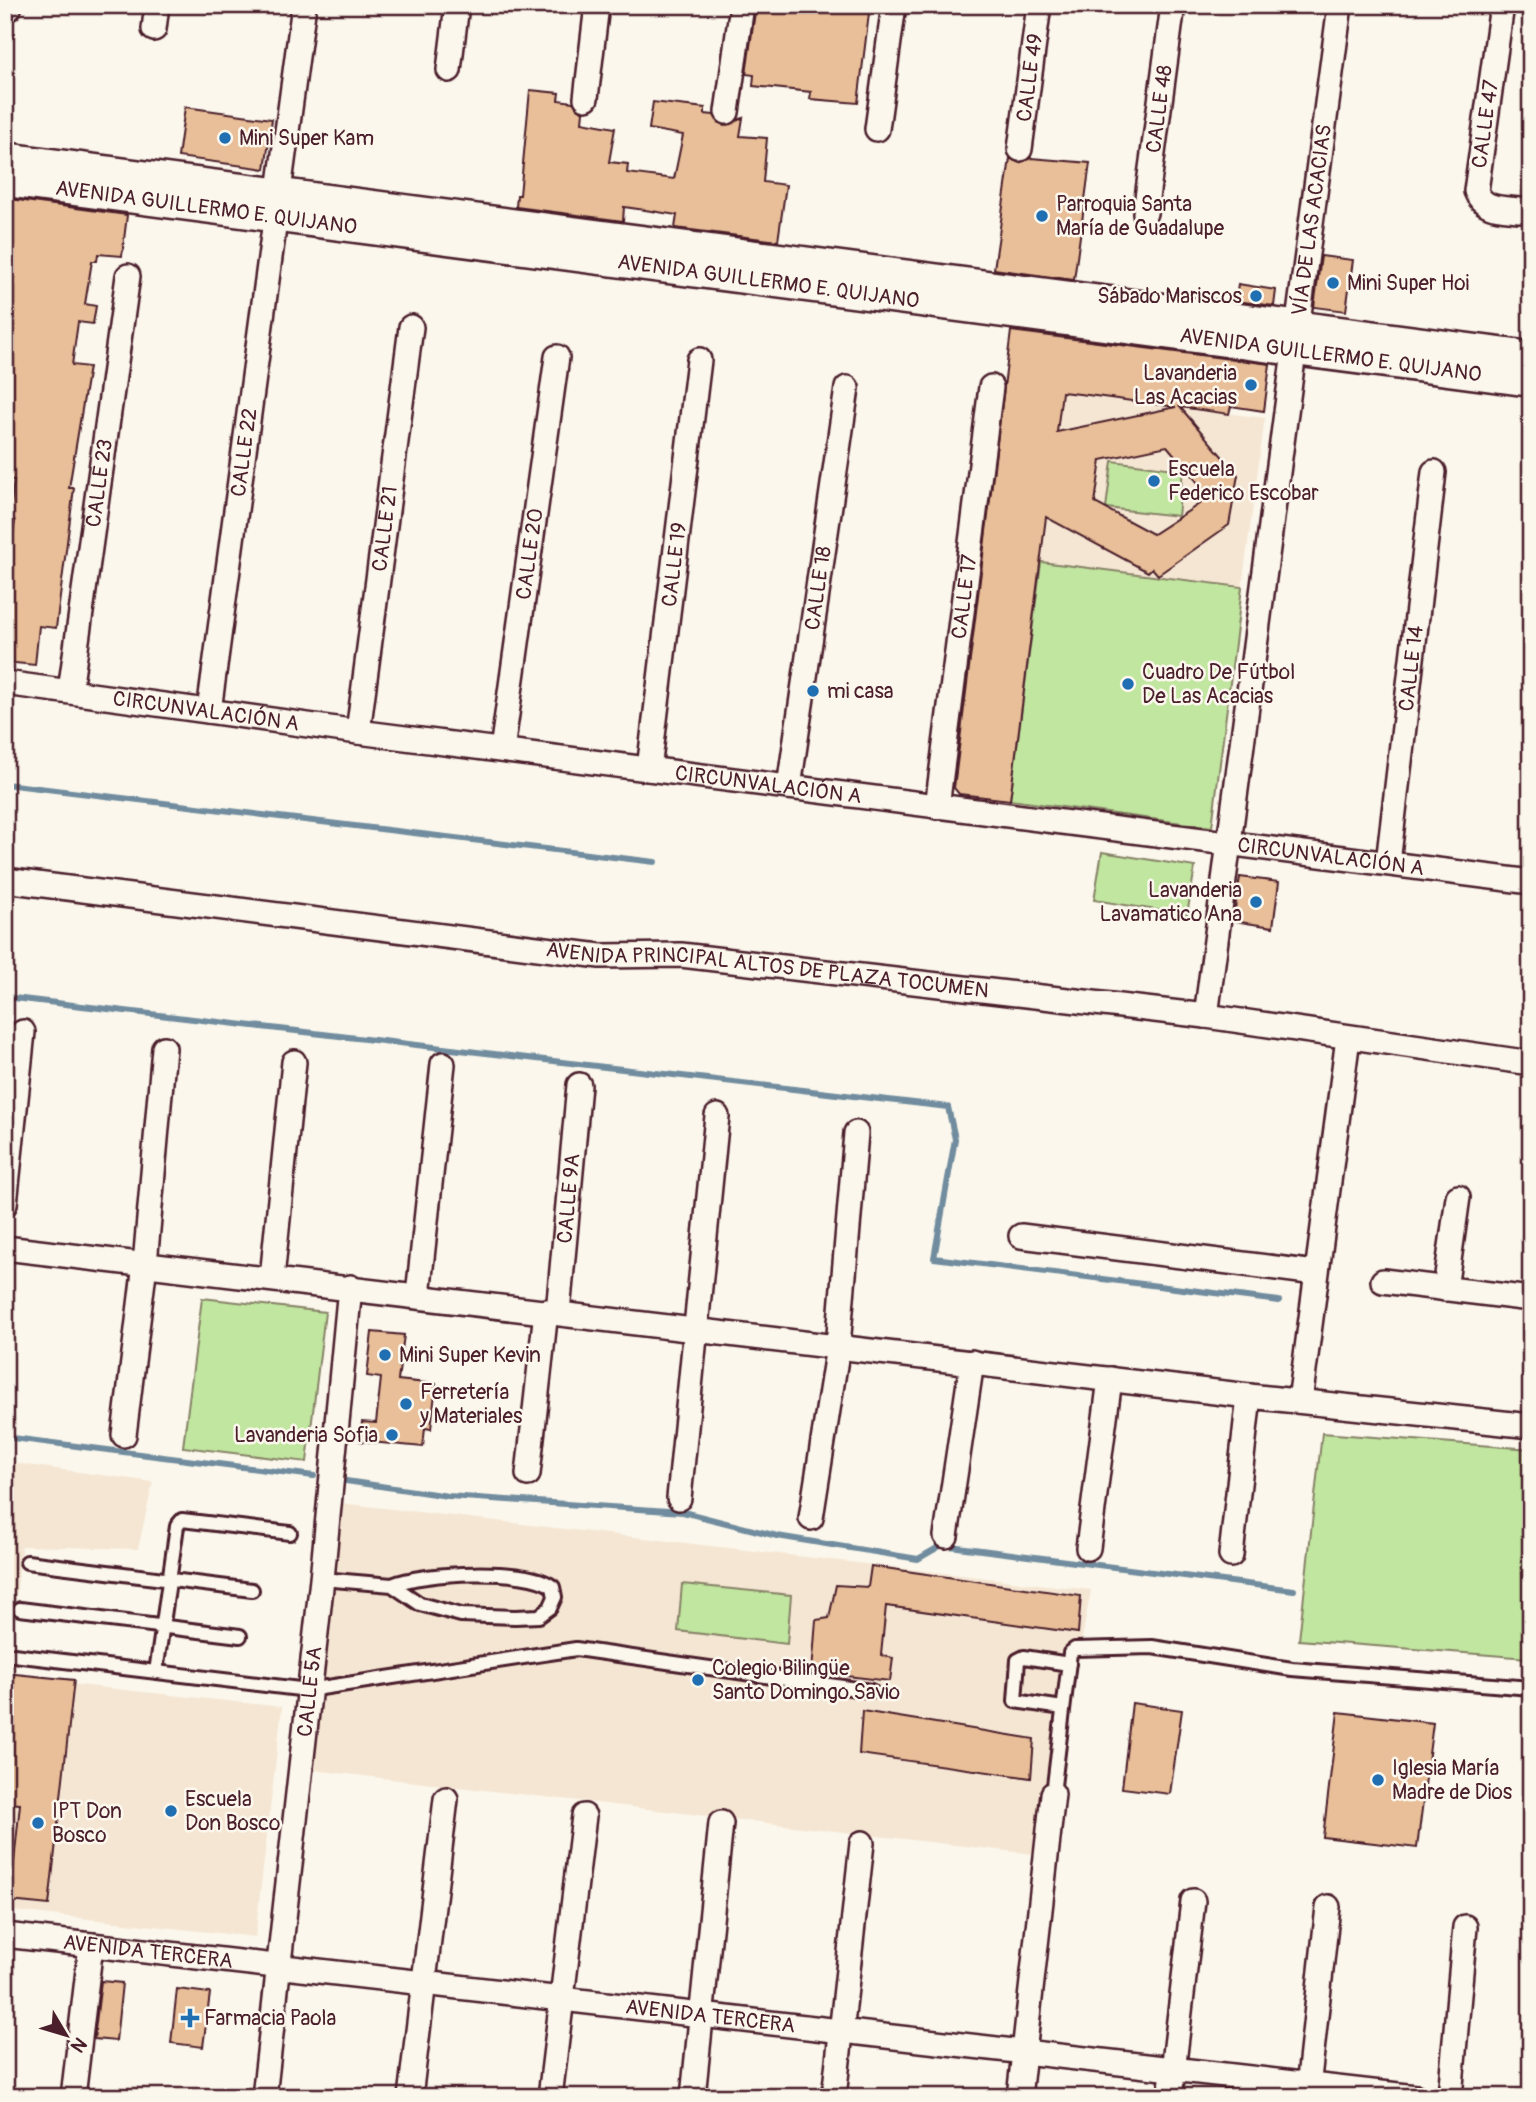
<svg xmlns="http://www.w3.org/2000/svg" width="1536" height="2102" viewBox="0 0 1536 2102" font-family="Pangolin,sans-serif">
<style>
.built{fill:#f5e6d3}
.green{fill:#c1e6a0;stroke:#868266;stroke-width:2}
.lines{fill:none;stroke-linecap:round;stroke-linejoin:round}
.stream{stroke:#708c9e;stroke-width:6}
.building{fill:#e8bf98;stroke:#4a1f2b;stroke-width:2;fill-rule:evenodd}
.service-casing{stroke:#4a1f2b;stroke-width:18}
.minor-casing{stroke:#4a1f2b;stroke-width:28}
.tertiary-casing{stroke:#4a1f2b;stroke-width:35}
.service{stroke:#fbf7ec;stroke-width:12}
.minor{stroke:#fbf7ec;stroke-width:23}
.tertiary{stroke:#fbf7ec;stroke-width:30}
.poi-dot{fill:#1f6fb2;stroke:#fbf7ec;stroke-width:2.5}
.labels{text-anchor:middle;stroke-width:5;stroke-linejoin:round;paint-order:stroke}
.street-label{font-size:21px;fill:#4a1f2b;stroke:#fbf7ec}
.poi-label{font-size:21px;fill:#4a1f2b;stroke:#fbf7ec;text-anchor:start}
</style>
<rect width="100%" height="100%" fill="#fbf7ec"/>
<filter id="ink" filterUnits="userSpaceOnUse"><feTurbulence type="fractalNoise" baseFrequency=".0143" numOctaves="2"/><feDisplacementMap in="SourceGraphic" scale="14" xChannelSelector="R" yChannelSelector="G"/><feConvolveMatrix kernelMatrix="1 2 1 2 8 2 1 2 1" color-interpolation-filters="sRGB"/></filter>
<g filter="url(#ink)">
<path class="built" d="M1062,392l203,26 -23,169 -201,-25z
M5,1462l148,20 -15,67 -116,-3 -8,67 -9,-1z
M340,1503l751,87 -49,265 -729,-85z
M5,1677l277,30 -27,230 -250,-27z"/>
<path class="green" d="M1112,461l71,9 -5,46 -72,-8z
M1041,562l201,25 -30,240 -202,-27z
M1102,852l93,15 -8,48 -93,-15z
M202,1298l123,14 -18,150 -124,-15z
M1322,1433l209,16v205l-3,4 -229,-18z
M682,1584l109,11 -4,49 -109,-13z"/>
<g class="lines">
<path class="stream" d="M5,784l650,78
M5,997l943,110 7,32 -21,119 345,43
M5,1437l309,39
M346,1481l102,15 235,16 94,24 141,23 24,-14 352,45"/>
</g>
<path class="building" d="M756,5h114l-12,98 -48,-4 1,-7 -58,-6 1,-11 -8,-1z
M530,90l29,3 -1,7 15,2 10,10 -1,10 33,6 -6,34 19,2 -1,9 47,6 9,-44 -34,-6 4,-27 52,6v6l9,1 10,11 19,-8 -3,18 27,2 -4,44 23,3 -8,56 -103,-13 2,-13 -32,-5 -21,-3 -1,14 -107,-14 1,-12h3z
M185,107l87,12 -7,50 -87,-12z
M1010,158l9,5 12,-5 59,5 -16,117 -80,-11z
M10,199l117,16 -5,41 -24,-2 -1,7h-5l-7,43 11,2 -3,18 -15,-2 -6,43 17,2 -20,121h5l-18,140 -17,-2 -4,39 -30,-3v-70l10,-71 -6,-1 5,-40 -9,-1v-269h4z
M1321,256l32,4 -7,51 -32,-4z
M1238,284l38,6 -2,16 -38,-5z
M1011,331l259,33 -6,47 -33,-5 -2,8 -49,-7 58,68 -9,50 -71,50 -6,-7 -4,4 -102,-55 -36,283 -51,-6 -5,-6zM1062,392l26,3 88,12 -119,25zM1167,446l43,51 -57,37 -58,-31 6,-43z
M1240,877l39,5 -6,45 -40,-6z
M372,1332l32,3 -6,45 38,4 -5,45 -6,-1 -2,19 -63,-6 2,-19 14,1 5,-45 -14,-2z
M871,1566l210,30 -3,37 -192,-27 -5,49 12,3 -3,23 -78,-9 4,-52 13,-2 7,-33 32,2z
M5,1673l69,7 -25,225 -39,-4 10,-97 -15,-1z
M1132,1703l50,7 -12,84 -48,-6z
M862,1711l172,28 -3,39 -172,-24z
M1338,1712l95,11 -16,125 -94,-11z
M101,1981l21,2 -6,58 -22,-2z
M177,1989l33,4 -7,54 -32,-4z"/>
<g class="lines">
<defs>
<path id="service" d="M27,1562l225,28
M322,1579l70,6 28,19 41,11 54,2 24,-1 11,-8 5,-11 -2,-10c-26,-20 -130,-15 -161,-2
M20,1609l220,27
M5,1654l303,36 268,-41 295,42
M156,1672l21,-146 5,-6 108,13
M1063,1708l-48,-7 3,-41 6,-3 45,7
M1053,1794l17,-141 5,-4 77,-2 140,22 239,19"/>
<g id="minor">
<path d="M1502,5l-26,186c7,19 26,17 44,19"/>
<path d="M9,8l1,-3"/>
<path d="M154,29l3,-24"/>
<path d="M449,70l8,-65"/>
<path d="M586,98l11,-93"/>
<path d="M727,112l15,-107"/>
<path d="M877,129l17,-124"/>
<path id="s1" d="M1020,149l19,-144"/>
<path id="s2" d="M1145,213l28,-208"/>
<path id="s3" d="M5,683l353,49 1173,150"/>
<path id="s4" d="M70,691l58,-415"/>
<path id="s5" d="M209,711l95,-706"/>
<path id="s6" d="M358,732l53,-405"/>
<path id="s7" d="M502,750l55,-393"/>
<path id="s8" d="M649,769l50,-409"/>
<path id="s9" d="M789,787l58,-399"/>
<path id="s10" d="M937,807l54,-420"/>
<path id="s11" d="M1388,863l46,-391"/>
<path id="s12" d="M5,880l595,76 81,-1 525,61 325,47"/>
<path id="s13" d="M1206,1016l134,-1011"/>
<path d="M5,1204l18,-172"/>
<path d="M1021,1236l295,37"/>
<path d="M5,1248l1244,148 282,30"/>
<path d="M272,1278l22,-216"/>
<path d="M1383,1281l148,18"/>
<path d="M1445,1289l13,-92"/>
<path d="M418,1295l25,-231"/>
<path id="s14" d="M558,1312l21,-227"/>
<path d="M1300,1401l48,-363"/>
<path d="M124,1435l21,-171 19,-216"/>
<path d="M528,1474l18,-163"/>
<path d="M679,1498l38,-382"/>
<path d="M811,1518l27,-172 18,-213"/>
<path d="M946,1536l26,-174"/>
<path d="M1088,1548l22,-169"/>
<path d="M1231,1555l18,-159"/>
<path id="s15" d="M5,1935l1411,162"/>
<path d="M73,2097l18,-152"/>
<path id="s16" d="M264,2097l58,-518 28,-292"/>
<path d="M410,2097l36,-298"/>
<path d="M550,2097l34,-281"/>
<path d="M693,2097l28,-274"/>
<path d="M834,2097l28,-254"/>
<path d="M1019,2097l34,-303"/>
<path d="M1170,2097l23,-196"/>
<path d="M1307,2097l21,-190"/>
<path d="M1450,2097l15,-170"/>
</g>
<g id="tertiary">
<path d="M5,158l1526,199"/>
<path id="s17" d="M5,181l1526,200"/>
</g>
</defs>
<use href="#service" class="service-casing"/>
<use href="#minor" class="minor-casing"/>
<use href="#tertiary" class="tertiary-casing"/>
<use href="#service" class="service"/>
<use href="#minor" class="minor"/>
<use href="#tertiary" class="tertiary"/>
</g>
</g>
<g class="poi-dot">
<circle cx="225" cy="138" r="7"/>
<circle cx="1042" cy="216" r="7"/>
<circle cx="1333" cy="283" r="7"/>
<circle cx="1256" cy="296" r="7"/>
<circle cx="1251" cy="385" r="7"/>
<circle cx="1154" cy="481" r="7"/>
<circle cx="1128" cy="684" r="7"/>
<circle cx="813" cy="691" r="7"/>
<circle cx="1256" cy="902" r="7"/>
<circle cx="385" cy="1355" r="7"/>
<circle cx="406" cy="1404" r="7"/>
<circle cx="392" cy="1435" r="7"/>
<circle cx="698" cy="1680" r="7"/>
<circle cx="1378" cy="1780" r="7"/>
<circle cx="171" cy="1811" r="7"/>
<circle cx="38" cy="1823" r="7"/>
<path d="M186.5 2007.5h7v7h7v7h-7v7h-7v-7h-7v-7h7z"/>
</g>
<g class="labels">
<g class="street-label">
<text dy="7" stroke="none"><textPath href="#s1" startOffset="72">CALLE 49</textPath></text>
<text dy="7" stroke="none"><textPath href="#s2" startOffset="105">CALLE 48</textPath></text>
<text transform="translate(1485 124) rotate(-82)" y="7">CALLE 47</text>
<text dy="7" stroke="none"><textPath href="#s17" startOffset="203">AVENIDA GUILLERMO E. QUIJANO</textPath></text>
<text dy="7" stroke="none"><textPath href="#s13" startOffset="803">VÍA DE LAS ACACIAS</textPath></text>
<text dy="7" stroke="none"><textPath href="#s17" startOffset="770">AVENIDA GUILLERMO E. QUIJANO</textPath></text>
<text dy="7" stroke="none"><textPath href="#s17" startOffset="1337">AVENIDA GUILLERMO E. QUIJANO</textPath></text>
<text dy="7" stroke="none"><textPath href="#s5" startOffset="261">CALLE 22</textPath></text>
<text dy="7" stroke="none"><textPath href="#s4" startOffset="210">CALLE 23</textPath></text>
<text dy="7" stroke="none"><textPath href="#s6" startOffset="205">CALLE 21</textPath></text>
<text dy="7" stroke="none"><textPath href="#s7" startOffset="198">CALLE 20</textPath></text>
<text dy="7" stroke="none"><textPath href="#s8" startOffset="206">CALLE 19</textPath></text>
<text dy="7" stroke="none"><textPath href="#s9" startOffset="201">CALLE 18</textPath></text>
<text dy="7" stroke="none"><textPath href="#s10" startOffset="212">CALLE 17</textPath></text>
<text dy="7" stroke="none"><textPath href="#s11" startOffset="196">CALLE 14</textPath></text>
<text dy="7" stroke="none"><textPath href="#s3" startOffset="203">CIRCUNVALACIÓN A</textPath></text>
<text dy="7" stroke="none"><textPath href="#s3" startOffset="770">CIRCUNVALACIÓN A</textPath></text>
<text dy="7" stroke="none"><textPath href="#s3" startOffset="1337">CIRCUNVALACIÓN A</textPath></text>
<text dy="7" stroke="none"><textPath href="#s12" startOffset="768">AVENIDA PRINCIPAL ALTOS DE PLAZA TOCUMEN</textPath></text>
<text dy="7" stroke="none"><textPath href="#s14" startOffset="114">CALLE 9A</textPath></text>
<text dy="7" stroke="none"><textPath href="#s16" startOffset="408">CALLE 5A</textPath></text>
<text dy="7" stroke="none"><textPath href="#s15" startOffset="144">AVENIDA TERCERA</textPath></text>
<text dy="7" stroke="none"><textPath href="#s15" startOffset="710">AVENIDA TERCERA</textPath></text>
</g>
<g class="poi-label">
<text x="239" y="145">Mini Super Kam</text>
<text x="1056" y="211">Parroquia Santa<tspan x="1056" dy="24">María de Guadalupe</tspan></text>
<text x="1347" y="290">Mini Super Hoi</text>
<text x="1242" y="303" text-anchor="end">Sábado Mariscos</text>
<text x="1237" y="380" text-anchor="end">Lavanderia<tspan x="1237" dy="24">Las Acacias</tspan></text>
<text x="1168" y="476">Escuela<tspan x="1168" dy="24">Federico Escobar</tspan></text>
<text x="1142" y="679">Cuadro De Fútbol<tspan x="1142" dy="24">De Las Acacias</tspan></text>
<text x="827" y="698">mi casa</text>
<text x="1242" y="897" text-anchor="end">Lavanderia<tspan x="1242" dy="24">Lavamatico Ana</tspan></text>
<text x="399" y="1362">Mini Super Kevin</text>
<text x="420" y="1399">Ferretería<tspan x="420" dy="24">y Materiales</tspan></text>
<text x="378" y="1442" text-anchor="end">Lavanderia Sofia</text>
<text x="712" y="1675">Colegio Bilingüe<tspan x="712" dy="24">Santo Domingo Savio</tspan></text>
<text x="1392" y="1775">Iglesia María<tspan x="1392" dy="24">Madre de Dios</tspan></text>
<text x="185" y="1806">Escuela<tspan x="185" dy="24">Don Bosco</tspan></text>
<text x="52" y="1818">IPT Don<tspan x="52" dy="24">Bosco</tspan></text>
<text x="204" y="2025">Farmacia Paola</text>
</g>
</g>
<rect width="1536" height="2102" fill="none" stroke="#fbf7ec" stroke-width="28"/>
<rect x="14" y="14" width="1508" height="2074" fill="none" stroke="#4a1f2b" stroke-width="2.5" filter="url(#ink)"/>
<g transform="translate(66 2035) rotate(128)" stroke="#fbf7ec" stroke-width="5" paint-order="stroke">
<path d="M0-5L12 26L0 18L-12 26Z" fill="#4a1f2b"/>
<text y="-10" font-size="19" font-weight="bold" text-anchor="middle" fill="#4a1f2b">N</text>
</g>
</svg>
